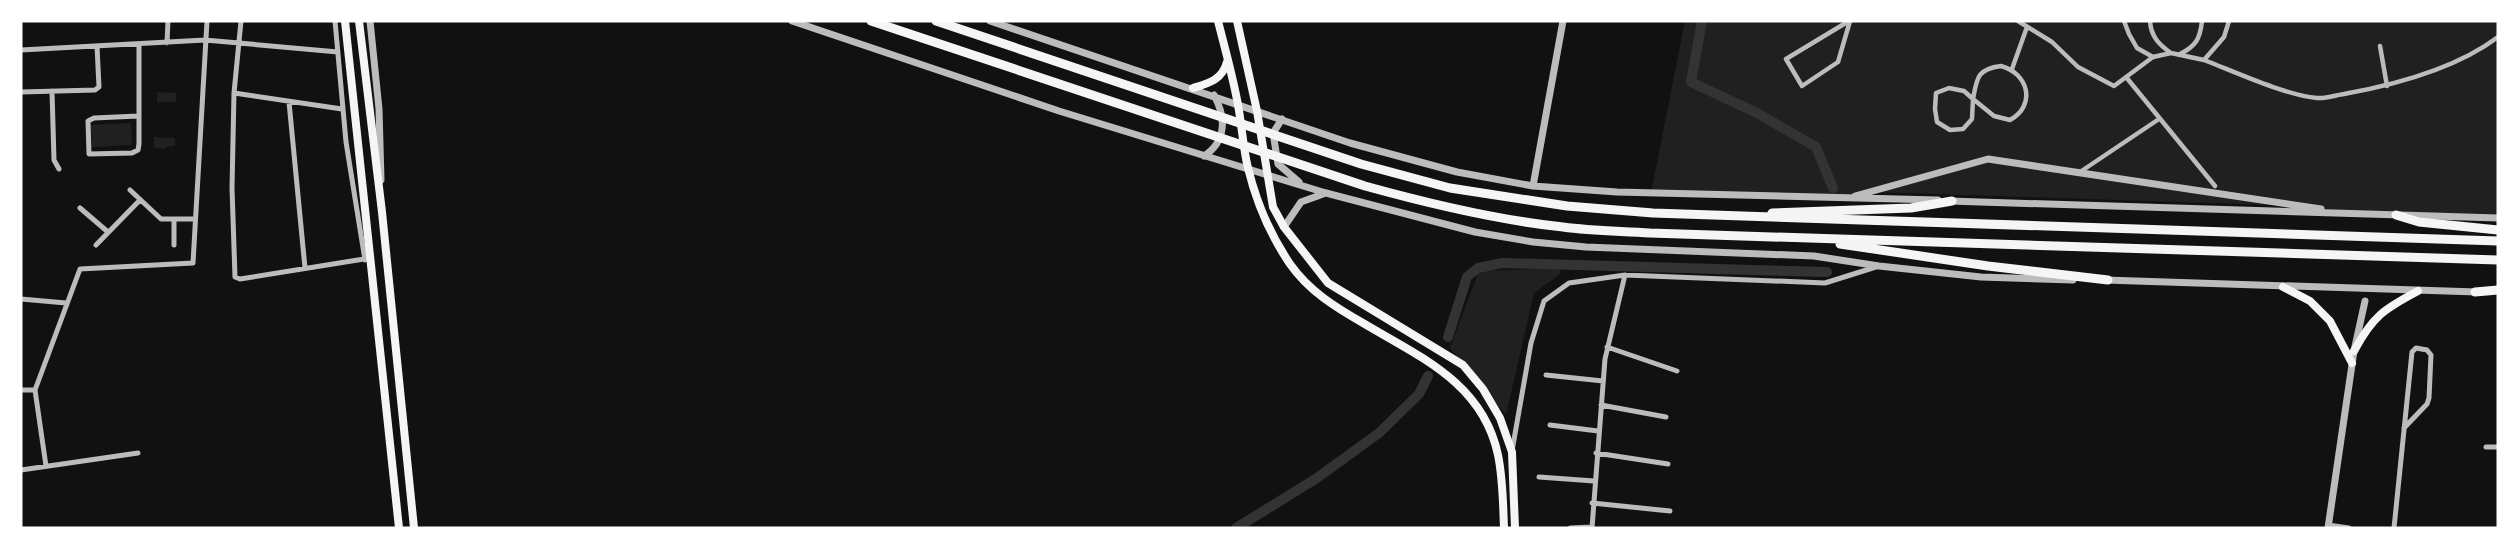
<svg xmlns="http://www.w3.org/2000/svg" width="2519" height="549" viewBox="0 0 2519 549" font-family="'Asap Condensed',sans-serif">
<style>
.green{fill:#202020}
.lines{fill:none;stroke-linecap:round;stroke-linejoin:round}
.canal{stroke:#333;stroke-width:10}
.pedestrian{stroke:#bcbcbc;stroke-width:4.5}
.minor{stroke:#bcbcbc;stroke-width:5}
.tertiary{stroke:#bcbcbc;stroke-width:7}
.secondary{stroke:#f5f5f5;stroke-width:8}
.primary{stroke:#f5f5f5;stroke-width:9}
</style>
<rect width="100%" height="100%" fill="#111"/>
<path class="green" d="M1685,21h813v197l-140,-5 -57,-7 -431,-14 -23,6 -196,-5z
M157,92l19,1v9h-19z
M131,123l1,22 -40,2 -1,-22z
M154,137l21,1v8h-8l-1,3 -12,-1z
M1560,268v6l-26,19 -28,122 -56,-67 29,-77z"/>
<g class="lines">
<path class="canal" d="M1702,21l-11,61 66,31 59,34 17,41
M1448,337l19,-60 11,-9 24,-5 325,9
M1236,528l81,-50 62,-45 40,-39 9,-18"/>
<path class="pedestrian" d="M1849,21l-63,38 16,27 36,-24 12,-41
M2018,21l34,21 26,25 36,19 39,-29
M2124,21l5,13 8,14 16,9 18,-4 33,7 20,-23 5,-16
M2150,21c1,15 8,23 21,32
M2380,46l7,40
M2180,54c16,-8 20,-15 22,-33
M2204,60c31,12 81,35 113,38 9,1 19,-3 27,-4 50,-9 113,-26 154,-57
M2001,66c27,7 36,39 9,54l-16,-4 -21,-17c4,-21 4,-30 28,-33z
M2012,69l15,-42
M2126,77l89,109
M1949,88l15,3 9,8 -1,20 -9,10 -13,1 -13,-8 -2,-13 1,-16z
M2080,172l79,-53"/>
<path class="minor" d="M241,21l-7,72 -2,95 3,89 5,2 124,-20
M335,21l11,121 19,118
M167,43l1,-22
M21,50l184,-10 133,12
M52,91l2,69 5,9
M21,92l74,-2 4,-3 -2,-41
M234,93l108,16
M289,102l16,166
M138,116l-44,2 -6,3 1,33 43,-1 6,-3 1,-6v-100
M130,190l31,29h34
M80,208l28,24
M96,245l43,-44
M174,245v-25
M21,299l45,4
M1607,347l70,24
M1546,375l57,6
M21,390h14
M1601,405l65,12
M1550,425l48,6
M2486,447h12
M1512,451l19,-108 13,-42 25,-18 56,-8 200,8 54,-17
M1596,453l72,11
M46,466l-11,-76 45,-121 113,-6 14,-242
M21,470l117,-17
M1539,477l55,4
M1592,503l78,8
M2328,525l21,3
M1570,528l21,-1
M1592,528l13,-169 20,-84
M2394,528l18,-176 4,-4 11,2 4,5 -2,43 -2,6 -23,24"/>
<path class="tertiary" d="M370,21l9,88 2,71
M792,21l267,90 267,82 149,39 58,10 53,5 228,9 65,10 102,11 92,3
M990,21l360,122 107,29 76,14 84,6 321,8
M1282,119l-9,14 5,31 21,18
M1204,156c23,-15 22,-39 10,-61
M1533,186l30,-165
M1855,196l133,-37 333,50
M1949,201l549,17
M1284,227l17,-25 25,-9
M2105,280l372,12
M2328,528l26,-177 11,-50"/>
<path class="secondary" d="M345,21l54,507
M359,21l23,191 32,316
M1218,21c7,28 15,56 20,84 4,21 5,43 10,63 8,33 23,68 42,96 19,27 45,43 73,59 57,34 120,60 135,132 5,24 5,49 6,73
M1237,21l20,90 16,96 11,20 44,56 135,82 20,24 17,29 12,34 3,76
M1193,88c16,-5 29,-8 34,-26
M2283,287l27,14 20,20 22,42
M2354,351c19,-35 30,-42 64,-60"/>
<path class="primary" d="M871,21l494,165c65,18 131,34 198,41 29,4 58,4 87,6l848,27
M936,21l425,143 89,24 117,18 86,7 845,28
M1772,213l139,-5 41,-7
M2396,215l23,7 79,8
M1840,244l148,22 120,14
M2475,292l23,-2"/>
</g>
<rect width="2519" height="549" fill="none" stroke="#ffffff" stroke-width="45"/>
</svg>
